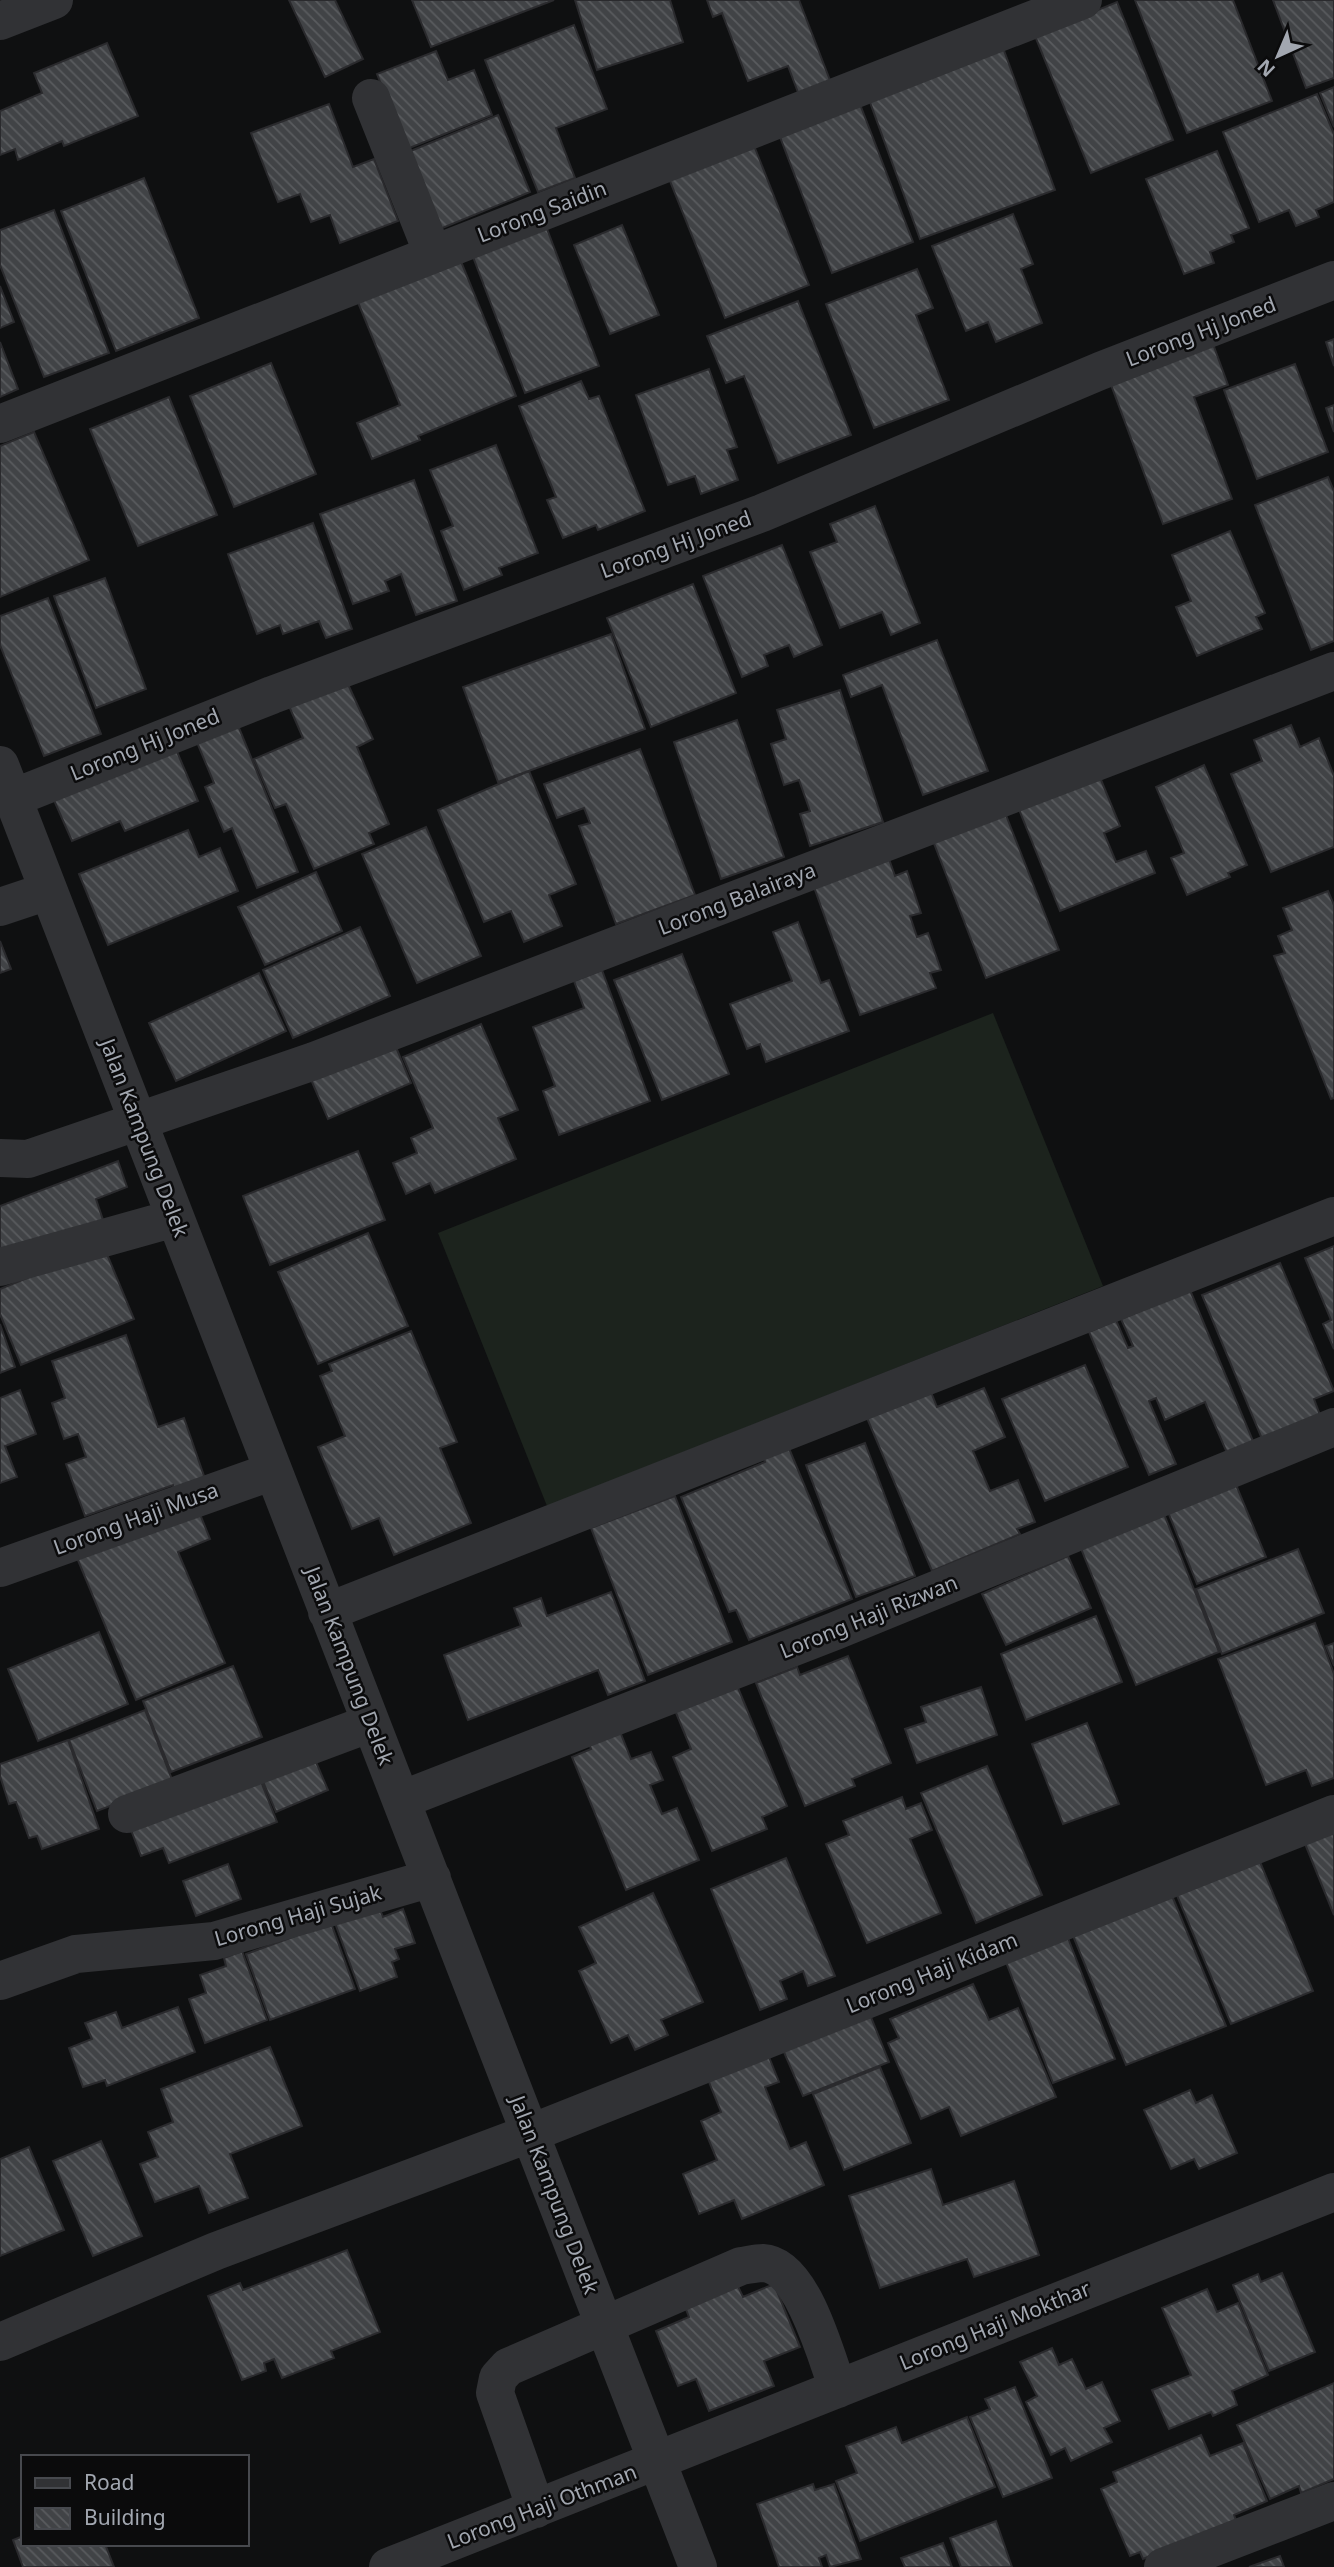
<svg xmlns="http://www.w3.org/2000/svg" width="1334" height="2567" viewBox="0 0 1334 2567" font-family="'Noto Sans',sans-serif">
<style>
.pitch{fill:#1c231d}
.building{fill:url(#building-back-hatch);stroke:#2a2a2d;stroke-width:2}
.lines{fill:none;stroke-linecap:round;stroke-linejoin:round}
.minor{stroke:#313235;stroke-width:38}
.labels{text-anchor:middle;stroke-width:5;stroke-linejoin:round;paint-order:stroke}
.street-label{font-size:21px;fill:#a2a7b0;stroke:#0b0b0c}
</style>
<defs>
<pattern id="building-back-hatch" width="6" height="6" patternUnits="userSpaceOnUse" patternTransform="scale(1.75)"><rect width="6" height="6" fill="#414346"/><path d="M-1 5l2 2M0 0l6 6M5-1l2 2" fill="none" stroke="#595b5e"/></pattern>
</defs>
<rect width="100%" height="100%" fill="#0f1011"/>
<path class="pitch" d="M993,1013l110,273 -556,220 -109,-273z"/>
<path class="building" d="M289,0h46l28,59 -38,18z
M412,0h142l-123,47z
M575,0h95l13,42 -86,28z
M707,0h92l32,83 -32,12 -11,-29 -40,15 -26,-68 -9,4z
M1135,0h98l39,101 -85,32z
M1273,0h61v78l-28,10z
M1117,2l56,138 -82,33 -56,-137z
M574,25l33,84 -51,19 19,50 -37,14 -53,-132z
M107,43l31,73 -74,30 -2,-5 -44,19 -3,-11 -15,6v-44l42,-18 -8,-20z
M1002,45l53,145 -135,49 -53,-145z
M436,51l12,29 26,-10 18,45 -85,34 -30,-75z
M1334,87v40l-14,-34z
M1317,94l17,40v68l-18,8 3,7 -23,9 -7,-16 -30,12 -36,-90z
M858,99l55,143 -81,31 -55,-144z
M329,104l24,63 21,-8 24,62 -58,22 -10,-28 -19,7 -11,-28 -22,8 -27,-69z
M498,115l32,77 -90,37 -32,-77z
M753,143l56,142 -84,33 -57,-142z
M1217,151l32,77 -18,7 3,7 -24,10 4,11 -30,11 -38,-95z
M144,178l55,140 -83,33 -55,-140z
M54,210l55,143 -65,24 -44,-112v-35z
M1013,214l20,50 -12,5 21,54 -46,19 -8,-20 -22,9 -34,-85z
M544,221l55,145 -74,27 -55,-144z
M622,225l37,90 -49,19 -36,-89z
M458,254l58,142 -98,40 2,4 -48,19 -15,-36 43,-18 -45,-110z
M917,269l16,39 -17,7 33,85 -75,28 -48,-124z
M0,286l14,36 -14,6z
M798,301l53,134 -73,28 -34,-87 -18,7 -19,-47z
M1334,339v27l-8,-24z
M0,342l18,47 -18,8z
M1213,344l15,41 -34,12 38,102 -69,25 -53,-142z
M271,363l45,111 -82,33 -44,-111z
M1295,364l33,88 -71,27 -33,-89z
M709,369l28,78 -10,3 11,30 -37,14 -6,-18 -27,9 -32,-90z
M581,381l8,18 10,-3 46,115 -47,19 -2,-5 -33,13 -16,-38 9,-3 -37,-91z
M169,397l48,118 -79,31 -48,-117z
M1334,405v27l-8,-24z
M34,432l55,128 -89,37v-151z
M496,445l42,108 -39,15 3,7 -38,15 -23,-59 12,-5 -23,-56z
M1328,477l6,14v150l-23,9 -56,-145z
M414,480l43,121 -41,14 -15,-41 -16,7 4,10 -36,13 -33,-90z
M875,506l45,117 -29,12 -9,-23 -42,16 -30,-76 27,-10 -7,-18z
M313,523l39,106 -26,9 -7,-17 -36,13 -3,-9 -23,9 -29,-80z
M1230,531l35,82 -9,4 6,12 -65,27 -21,-49 15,-6 -19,-46z
M782,545l40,100 -28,12 -5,-12 -25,10 4,11 -26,11 -39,-101z
M105,578l41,111 -50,19 -42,-112z
M693,584l43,109 -85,34 -44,-109z
M48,598l53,136 -57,22 -44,-111v-29z
M611,634l34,95 -147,53 -35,-95z
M937,640l51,131 -65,24 -41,-110 -31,12 -8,-22z
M347,682l26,57 -16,8 32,77 -20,9 5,11 -60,25 -28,-65 -11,4 -21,-49 49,-21 -14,-32z
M840,690l43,132 -73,24 -10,-32 10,-3 -11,-31 -15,5 -13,-41 15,-5 -9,-29z
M737,720l47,137 -63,22 -47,-137z
M237,723l61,149 -41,16 -25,-60 -8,4 -19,-45 9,-4 -18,-43z
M1291,725l9,22 19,-9 15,38v71l-63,25 -40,-98 31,-13 -8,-21z
M175,747l23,54 -73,30 -5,-10 -48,20 -19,-43z
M640,749l55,146 -79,29 -37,-98 11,-3 -6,-15 -27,10 -13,-34z
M1204,765l43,100 -19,8 2,4 -43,18 -16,-37 13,-5 -28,-66z
M1097,770l23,56 -16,7 12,29 30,-11 9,22 -95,38 -44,-109z
M529,771l47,113 -27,11 13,31 -38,16 -13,-31 -27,11 -46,-112z
M1002,805l57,145 -73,28 -56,-145z
M426,827l55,129 -64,27 -55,-129z
M188,830l11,27 21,-9 18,43 -130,54 -29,-71z
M889,859l6,17 12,-5 14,42 -11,3 7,21 11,-4 13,37 -11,3 6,15 -76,27 -46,-128z
M316,872l26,59 -77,34 -27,-58z
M1328,891l6,14v193l-3,1 -57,-143 11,-3 -7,-17 14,-6 -9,-22z
M798,922l23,61 8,-3 20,51 -83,31 -6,-18 -13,5 -17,-45 62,-23 -19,-49z
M360,927l30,69 -97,42 -30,-68z
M0,941l11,28 -11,4z
M682,954l47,120 -67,26 -48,-120z
M602,970l48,131 -91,34 -16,-44 12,-5 -22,-59 51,-19 -10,-27z
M259,973l27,58 -110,50 -27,-58z
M481,1024l37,86 -20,8 18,41 -81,34 -5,-10 -24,11 -13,-31 24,-10 -6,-15 22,-10 -30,-71z
M393,1040l18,43 -83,36 -19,-44z
M358,1151l27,69 -115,45 -27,-69z
M118,1161l9,26 -31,12 7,21 -103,39v-53z
M368,1233l40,93 -90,38 -40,-92z
M1334,1246v103l-11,-25 8,-4 -26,-62z
M104,1247l30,72 -113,46 -21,-51v-25z
M1280,1263l54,128 -20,8 6,16 -58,24 -60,-144z
M1190,1290l63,151 -26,12 -22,-51 -40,18 -9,-22 -7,3 27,63 -27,11 -60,-143 27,-12 12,28 5,-2 -12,-27z
M0,1324l15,43 -15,6z
M411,1331l46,111 -17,6 31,75 -77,32 -15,-37 -27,11 -34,-82 27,-11 -25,-60 12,-5 -3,-7z
M126,1335l32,92 26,-9 21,61 -31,11 -1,-5 -88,31 -19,-52 20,-7 -8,-23 -14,5 -12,-36 13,-5 -13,-37z
M1085,1365l43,102 -83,34 -43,-102z
M984,1388l21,49 -32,14 17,40 28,-11 17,42 -18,7 3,5 -88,37 -65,-153 64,-26 6,15z
M20,1390l16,44 -31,12 12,31 -17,6v-85z
M865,1443l50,133 -59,21 -50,-132z
M788,1446l64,153 -103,41 -13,-30 -7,2 -48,-115 84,-35 -2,-6z
M1234,1480l32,77 -69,27 -31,-77z
M675,1496l57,146 -84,33 -57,-147z
M198,1509l12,30 -32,13 47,111 -89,37 -61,-147z
M1162,1509l57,143 -83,33 -58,-144z
M1298,1549l26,64 -102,41 -26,-65z
M1068,1556l23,52 -85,37 -24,-51z
M611,1592l34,89 -37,14 -10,-25 -130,50 -24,-65 77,-29 -7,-18 27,-10 6,18z
M1096,1616l26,66 -96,38 -25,-66z
M1315,1623l19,51v104l-22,8 -6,-16 -40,15 -48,-126z
M99,1632l29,72 -90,37 -30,-72z
M1334,1643v23l-8,-20z
M848,1656l43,107 -39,16 3,7 -50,20 -49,-123 41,-16 3,8z
M233,1666l29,71 -91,35 -28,-71z
M736,1683l51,123 -25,11 5,12 -55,22 -39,-94 18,-8 -17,-41z
M981,1687l16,48 -80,28 -12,-34 21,-7 -5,-15z
M145,1710l28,72 -76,29 -28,-71z
M1087,1723l32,81 -56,20 -31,-80z
M617,1724l14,35 20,-7 12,28 -13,5 12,29 15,-6 22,52 -73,30 -54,-133 19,-8 -5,-13z
M68,1740l31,89 -57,20 -5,-13 -8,2 -13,-36 -7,2 -9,-28v-12z
M313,1755l15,35 -52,22 -15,-35z
M987,1766l55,129 -66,28 -55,-130z
M258,1774l19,48 -108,41 -6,-15 -22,8 -13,-34z
M902,1797l4,12 15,-6 11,27 -22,9 31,74 -74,30 -41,-99 23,-9 -6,-14z
M1334,1820v95l-33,-81z
M1256,1852l57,139 -82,33 -58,-138z
M786,1858l49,118 -27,10 -5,-15 -23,10 7,18 -27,11 -49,-121z
M228,1864l13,35 -45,17 -13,-35z
M1168,1886l58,140 -100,39 -57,-139z
M653,1893l50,109 -42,18 7,15 -33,15 -7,-15 -17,8 -32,-72 17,-8 -17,-36z
M379,1907l4,10 20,-8 12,34 -20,6 4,10 -7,3 5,15 -37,14 -25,-68z
M331,1923l24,66 -85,31 -24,-66z
M1068,1938l47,121 -62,24 -47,-121z
M242,1951l25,69 -62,23 -16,-44 17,-6 -6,-18 26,-9 -2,-8z
M973,1984l16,36 29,-12 38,89 -95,39 -12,-29 -28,12 -33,-76 11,-5 -9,-19z
M178,2007l17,45 -88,34 -2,-6 -22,7 -14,-39 23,-9 -7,-16 31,-11 6,16z
M867,2007l22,55 -86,34 -23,-53z
M270,2047l32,79 -72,28 18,44 -39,15 -10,-27 -44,16 -15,-38 18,-7 -10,-25 25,-10 -12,-33z
M767,2052l12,30 -14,5 25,62 16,-7 18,43 -82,34 -8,-19 -35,14 -16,-40 34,-14 -16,-39 20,-9 -14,-35z
M880,2067l31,76 -67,27 -31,-76z
M1190,2090l6,13 16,-8 25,58 -38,16 -5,-10 -23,10 -27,-59z
M101,2141l41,95 -49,20 -40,-95z
M29,2147l35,83 -64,26v-97z
M931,2169l12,36 71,-24 25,74 -65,22 -7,-18 -87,29 -31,-92z
M347,2250l33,82 -49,19 3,7 -52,20 -8,-19 -10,4 2,8 -24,9 -34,-84 32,-13 3,7z
M1282,2273l33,79 -46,19 -36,-86 25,-11 3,8z
M736,2282l7,15 31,-13 26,63 -36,14 10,25 -65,25 -13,-32 -18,7 -22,-55 33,-14 -6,-15z
M1207,2289l10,23 21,-9 30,72 -36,16 5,14 -24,11 -2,-4 -42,17 -17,-39 39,-15 -29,-67z
M1052,2348l7,17 13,-6 14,30 16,-7 18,39 -16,7 8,14 -41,19 -6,-13 -14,7 -25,-53 11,-6 -17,-34z
M1334,2383v96l-33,14 -2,-7 -29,13 -33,-74z
M1015,2387l37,91 -49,19 -33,-80 20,-8 -5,-10z
M967,2417l28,70 -135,54 -24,-60 21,-8 -11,-27 50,-19 6,16z
M1201,2435l9,21 33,-13 24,58 -33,14 2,5 -93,39 -3,-7 -10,4 -29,-67 16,-7 -4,-10z
M813,2484l2,6 19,-6 27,75 -31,8 -4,-12 -7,3 3,9h-43l-22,-63z
M996,2521l16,46h-51l-11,-29z
M23,2536v8h82l9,23h-91l-10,-27z
M943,2543l9,24h-47l-4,-9z
M1280,2556l4,11h-35z"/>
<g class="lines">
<path class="minor" d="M0,21l54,-21
M371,98l62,156
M0,424l1083,-424
M0,765l698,1802
M13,798l259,-103 490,-182 338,-142 234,-91
M0,907l48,-16
M0,1158l28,1 286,-98 1020,-390
M0,1267l175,-49
M0,1568l273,-97
M327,1612l1007,-396
M401,1800l434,-169 499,-204
M127,1814l244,-91
M0,1981l76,-27 138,-13 218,-63
M0,2342l216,-91 315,-118 803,-319
M536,2509l-41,-116 3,-15 10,-11 233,-101c7,-1 15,-3 22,-3 40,2 63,94 75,126
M388,2567l946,-375
M1163,2567l171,-66"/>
</g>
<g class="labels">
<g class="street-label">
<text transform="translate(542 212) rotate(-21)" y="7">Lorong Saidin</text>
<text transform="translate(1201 332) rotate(-21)" y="7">Lorong Hj Joned</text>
<text transform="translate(676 545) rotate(-20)" y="7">Lorong Hj Joned</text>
<text transform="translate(145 745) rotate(-22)" y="7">Lorong Hj Joned</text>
<text transform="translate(737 899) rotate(-21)" y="7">Lorong Balairaya</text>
<text transform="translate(144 1138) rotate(69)" y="7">Jalan Kampung Delek</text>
<text transform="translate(136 1519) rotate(-20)" y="7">Lorong Haji Musa</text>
<text transform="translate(869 1617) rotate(-22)" y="7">Lorong Haji Rizwan</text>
<text transform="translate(349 1666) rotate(69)" y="7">Jalan Kampung Delek</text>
<text transform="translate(298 1916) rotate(-16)" y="7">Lorong Haji Sujak</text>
<text transform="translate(932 1973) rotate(-22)" y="7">Lorong Haji Kidam</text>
<text transform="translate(554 2195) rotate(69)" y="7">Jalan Kampung Delek</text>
<text transform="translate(995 2326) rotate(-22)" y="7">Lorong Haji Mokthar</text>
<text transform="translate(542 2507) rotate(-21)" y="7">Lorong Haji Othman</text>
</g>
</g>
<rect x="21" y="2455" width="228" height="91" fill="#0b0b0c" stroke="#47494e" stroke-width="2"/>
<rect x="35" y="2478" width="35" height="10" fill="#313235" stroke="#47494e" stroke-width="2"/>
<text x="84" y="2490" font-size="21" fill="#a2a7b0">Road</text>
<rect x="35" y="2508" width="35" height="21" fill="url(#building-back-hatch)" stroke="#47494e" stroke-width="2"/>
<text x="84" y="2525" font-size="21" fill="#a2a7b0">Building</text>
<g transform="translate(1278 56) rotate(224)" stroke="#0b0b0c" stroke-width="5" paint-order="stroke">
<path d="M0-5L12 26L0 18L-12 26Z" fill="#a2a7b0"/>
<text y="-10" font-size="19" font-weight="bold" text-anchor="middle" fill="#a2a7b0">N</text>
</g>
</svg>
